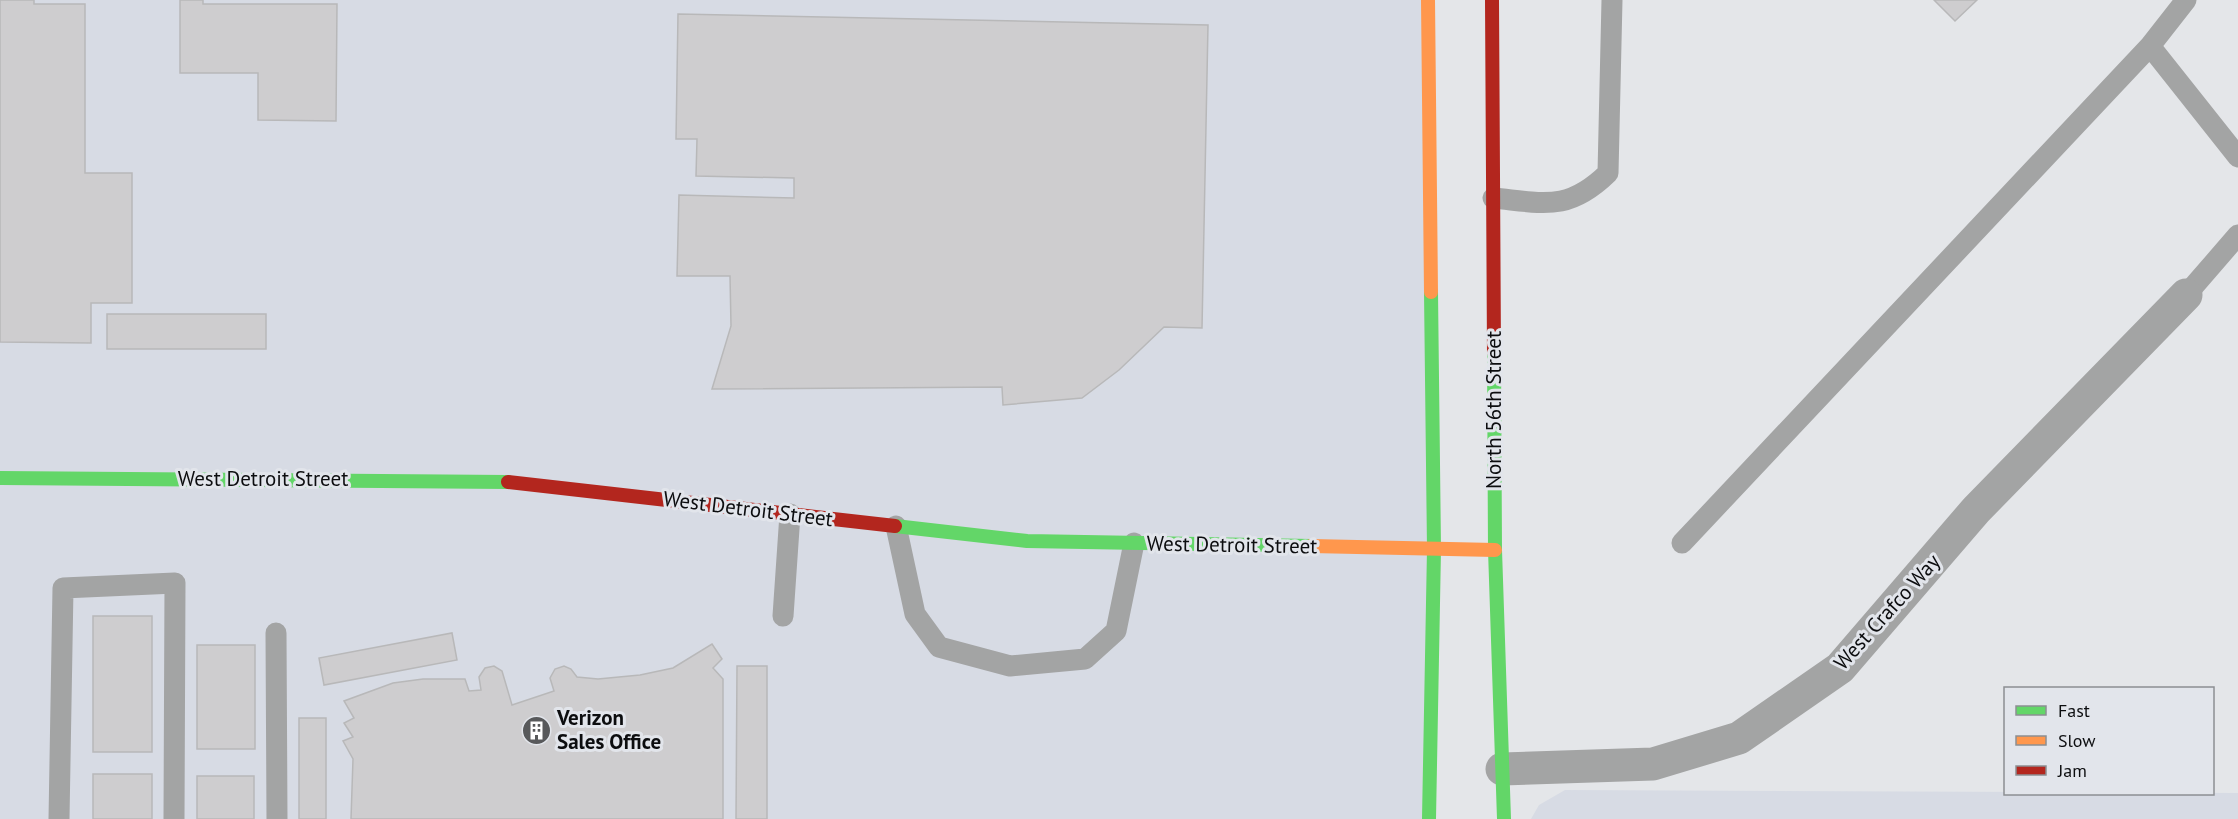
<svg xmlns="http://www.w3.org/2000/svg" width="2238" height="819" viewBox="0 0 2238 819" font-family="'PT Sans',sans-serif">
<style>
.built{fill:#d7dbe4}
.building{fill:#cecdcf;stroke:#b8b8b9;stroke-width:1.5}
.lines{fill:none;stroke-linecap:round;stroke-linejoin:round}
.lane{stroke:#a3a4a4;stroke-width:21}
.street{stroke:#a3a4a4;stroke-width:33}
.fast{stroke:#63d668;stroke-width:14}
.slow{stroke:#ff974d;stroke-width:14}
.jam{stroke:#b3261e;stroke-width:14}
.labels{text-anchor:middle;stroke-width:6;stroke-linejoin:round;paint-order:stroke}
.street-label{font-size:21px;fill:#0c0d0f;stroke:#e2e5eb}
.poi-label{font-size:21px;font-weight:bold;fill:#0c0d0f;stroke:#e2e5eb;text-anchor:start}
</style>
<rect width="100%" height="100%" fill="#e4e6e9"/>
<path class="built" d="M0,0h1430l-1,819h-1429z
M1565,790l673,3v26h-707l8,-14z"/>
<path class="building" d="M0,0h34v4h51v169h47v130h-41v40l-91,-1z
M180,0h23v4h134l-1,117 -78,-1v-47h-78z
M1934,0h43l-22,21z
M678,14l530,11 -6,303 -38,-1 -45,43 -37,28 -79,7 -1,-18 -290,2 19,-63 -1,-50h-53l2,-81 115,3v-20l-98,-2 1,-37h-21z
M107,314h159v35h-159z
M93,616h59v136h-59z
M452,633l5,27 -133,25 -5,-27z
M712,644l10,15 -9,9 10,11v140h-372l2,-60 -10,-18 10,-4 -9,-14 10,-5 -10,-17 49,-18 30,-4h42l4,12 12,-1 -2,-13 6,-9 9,-2 8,5 10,34 42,-14 -4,-13 5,-9 9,-3 7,3 6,8 21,2 42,-4 33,-7z
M197,645h58v104h-58z
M737,666h30v153h-31z
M299,718h27v101h-27z
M93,774h59v45h-59z
M197,776h57v43h-57z"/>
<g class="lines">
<path class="lane" d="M2150,46l36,-46
M1493,198c51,5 75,14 115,-25l4,-173
M2186,295l52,-60
M896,526l19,88 24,33 71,19 75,-7 31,-28 18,-88
M1682,543l468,-497 88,111
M783,616l7,-102
M276,633l1,186
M59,819l4,-231 112,-5 -1,236"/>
<path class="street" d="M1502,769l151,-5 86,-26 101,-70 136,-158 210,-215"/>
<path class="fast" d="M1494,352l1,198 9,269
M0,478l508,4
M895,526l132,15 284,5
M1429,819l5,-270 -3,-257"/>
<path class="slow" d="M1428,0l3,292
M1311,546l184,4"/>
<path class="jam" d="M1492,0l2,352
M508,482l387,44"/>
</g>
<defs>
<symbol id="building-disc" viewBox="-11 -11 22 22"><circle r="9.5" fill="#58595b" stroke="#e2e5eb"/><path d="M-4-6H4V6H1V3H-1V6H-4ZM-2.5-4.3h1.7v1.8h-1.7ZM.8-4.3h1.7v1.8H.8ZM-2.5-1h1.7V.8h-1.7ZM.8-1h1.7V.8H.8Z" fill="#fff"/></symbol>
</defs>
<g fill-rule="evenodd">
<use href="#building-disc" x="520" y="714" width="33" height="33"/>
</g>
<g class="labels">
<g class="street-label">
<text transform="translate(1494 410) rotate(-90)" y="7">North 56th Street</text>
<text x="263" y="486">West Detroit Street</text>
<text transform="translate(748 509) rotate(7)" y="7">West Detroit Street</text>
<text transform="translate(1232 545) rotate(1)" y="7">West Detroit Street</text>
<text transform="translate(1887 612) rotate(-48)" y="7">West Crafco Way</text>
</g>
<g class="poi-label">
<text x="557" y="725">Verizon<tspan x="557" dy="24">Sales Office</tspan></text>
</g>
</g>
<rect x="2004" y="687" width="210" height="108" fill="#e2e5eb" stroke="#8c8f93" stroke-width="1.5"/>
<rect x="2016" y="706" width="30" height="9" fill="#63d668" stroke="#8c8f93" stroke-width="1.5"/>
<text x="2058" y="717" font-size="18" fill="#0c0d0f">Fast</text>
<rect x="2016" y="736" width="30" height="9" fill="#ff974d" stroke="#8c8f93" stroke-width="1.5"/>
<text x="2058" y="747" font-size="18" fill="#0c0d0f">Slow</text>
<rect x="2016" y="766" width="30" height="9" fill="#b3261e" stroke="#8c8f93" stroke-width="1.5"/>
<text x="2058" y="777" font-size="18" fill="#0c0d0f">Jam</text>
</svg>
